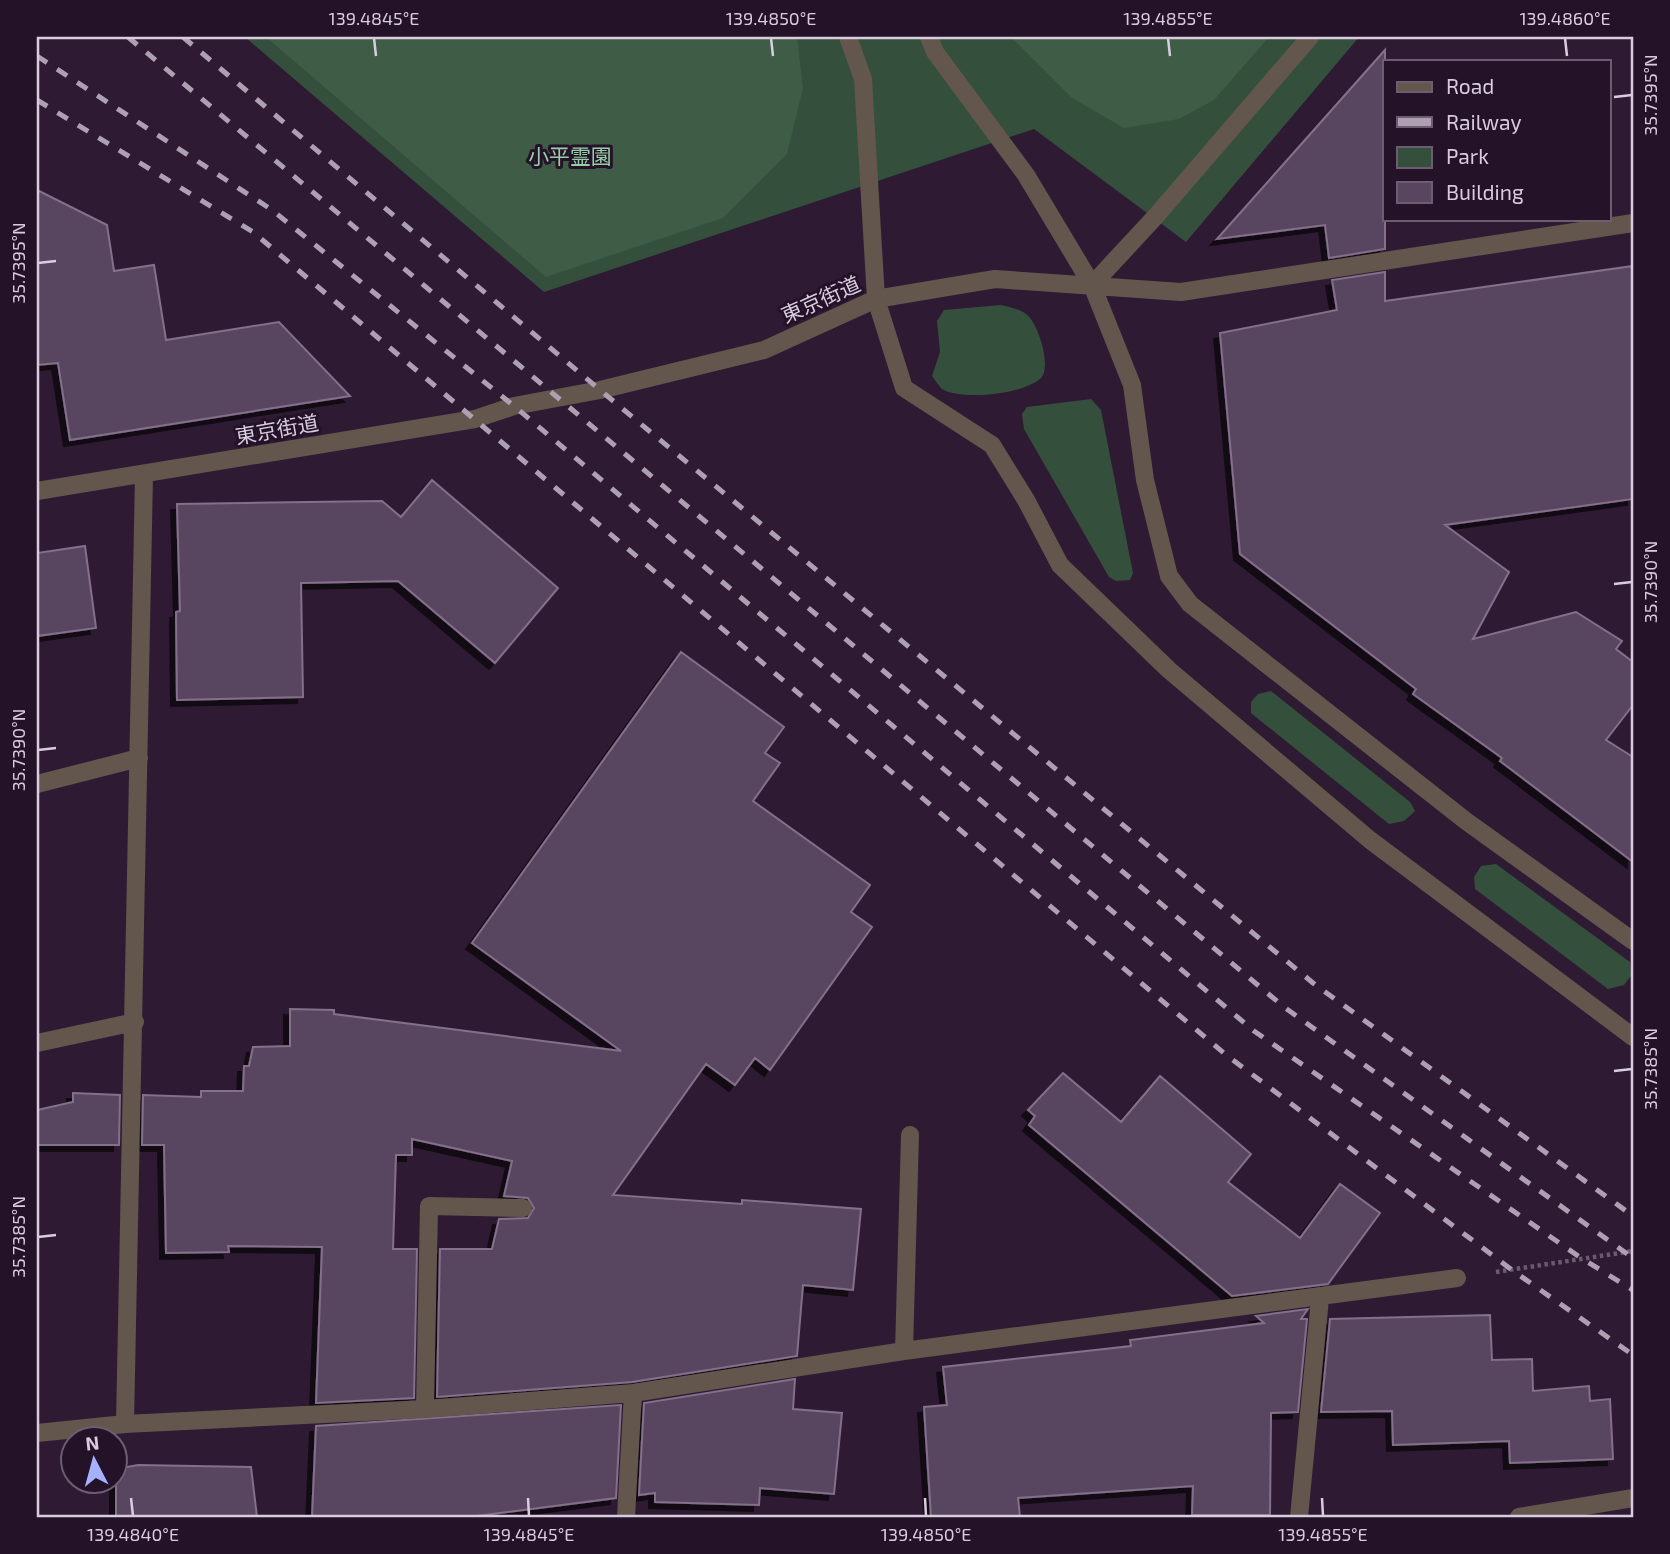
<svg xmlns="http://www.w3.org/2000/svg" width="1670" height="1554" viewBox="0 0 1670 1554" font-family="'Exo 2','Noto Sans JP',sans-serif">
<style>
.green{fill:#354f3d}
.forest{fill:#3e5c46}
.building{fill:#59455f;stroke:#846f8b;stroke-width:2;filter:url(#shadow)}
.lines{fill:none;stroke-linecap:round;stroke-linejoin:round}
.path{stroke:#6b5a6f;stroke-width:4.5;stroke-dasharray:3.5 3.5;stroke-linecap:butt}
.minor{stroke:#63564d;stroke-width:18}
.rail{stroke:#aea0b2;stroke-width:5;stroke-dasharray:12 12;stroke-linecap:butt}
.ticks{fill:none;stroke:#d9cddd;stroke-width:2.5}
.labels{text-anchor:middle;stroke-width:6;stroke-linejoin:round;paint-order:stroke}
.park-label{font-size:21px;fill:#97cea6;stroke:#241229}
.street-label{font-size:21px;fill:#d9cddd;stroke:#241229}
.neatline{fill:none;stroke:#d9cddd;stroke-width:2.5}
.ticks-label{font-size:18px;text-anchor:middle;fill:#d9cddd}
</style>
<defs>
<filter id="shadow"><feDropShadow dx="-6" dy="6" stdDeviation="0" flood-color="#0009"/></filter>
</defs>
<rect width="100%" height="100%" fill="#2e1b33"/>
<path class="green" d="M245,37h1114l-173,205 -152,-113 -490,163z
M1001,305c7,2 19,4 25,9 12,8 26,53 15,64 -16,16 -79,23 -99,11 -3,-3 -7,-9 -10,-13l8,-24 -3,-31 7,-11z
M1091,399l10,11 32,163 -3,7 -14,1 -7,-4 -85,-148 -2,-15 5,-7z
M1271,691l139,111 5,9 -11,10 -15,3 -138,-111v-11l7,-8z
M1496,864l134,98 1,14 -7,9 -16,4 -133,-100 -1,-12 7,-11z"/>
<path class="forest" d="M266,37h531l6,51 -16,66 -64,64 -177,59z
M1011,37h258l-55,63 -35,19 -55,9 -52,-30z"/>
<path class="building" d="M1385,50v199l-56,9 -4,-33 -108,14z
M37,190l70,35 7,46 40,-6 12,75 113,-18 71,74 -280,44 -12,-77 -21,2z
M1633,266v233l-188,26 64,47 -36,67 103,-27 46,29 -6,8 17,13v43l-27,35 27,17v105l-133,-101 2,-3 -89,-64 3,-5 -176,-135 -20,-221 117,-23 -5,-30 53,-8v29z
M432,480l126,108 -63,75 -97,-82 -97,2 2,114 -126,3 -1,-88 4,-1 -3,-107 205,-3 19,16z
M85,546l11,82 -59,8v-83z
M681,652l103,75 -19,26 15,10 -27,38 117,84 -19,27 21,15 -102,143 -15,-12 -20,27 -29,-21 -93,131 129,9v-4l119,9 -8,81 -50,-5 -6,71 -165,26 -195,15 3,-148h52l7,-30 29,-1 6,-10 -6,-10 -24,-2 8,-35 -100,-22v16h-16l-3,94h24l-3,149 -98,5 6,-156 -94,-1 1,6 -63,1 -2,-108h-22l1,-50 58,2v-6h42l1,-25h5l4,-19 37,-1v-37l44,1v4l287,37 -149,-108z
M1063,1073l58,49 39,-46 91,78 -23,28 72,56 40,-54 40,29 -52,71 -96,12 -203,-171 6,-9 -7,-6z
M73,1093l47,2 -1,50h-82v-35l36,-8z
M1308,1309l-7,10h6l-9,93 -27,1 -1,102h-78l1,-29 -175,12 2,19h-89l-7,-110 23,-2 -4,-38 188,-21 -1,-6 134,-17 -8,-7z
M1490,1315l2,45 40,-1 1,32 56,-5 1,15 20,-2 3,60 -103,4 -1,-22 -116,4 -1,-34 -71,1 9,-93z
M795,1379l-2,30 49,4 -8,81 -74,-6 -1,17 -104,-3v-9l-16,2 5,-92z
M621,1405l-5,93 -147,19h-157l4,-91z
M138,1465l113,2 6,50h-141v-48z"/>
<g class="lines">
<path class="path" d="M1496,1272l137,-21"/>
<path class="minor" d="M848,37l15,42 13,220 28,89 88,57 34,55 34,65 109,105 201,170 263,197
M929,37l6,15 91,123 66,110 40,100 13,95 24,96 21,28 276,217 167,120
M1092,285l64,-69 154,-179
M37,491l438,-72 39,-13 86,-16 164,-40 112,-51 119,-20 186,13 452,-69
M37,784l102,-26
M37,1043l98,-21
M904,1351l6,-216
M425,1409l4,-203 94,2
M125,1424l19,-948
M37,1433l88,-9 300,-15 208,-16 271,-42 553,-73
M626,1517l7,-124
M1299,1517l21,-218
M1519,1517l114,-19"/>
<path class="rail" d="M128,37l1156,970 349,251
M183,37l417,353 713,593 320,233
M37,56l235,154 242,196 740,625 327,227 52,32
M37,100l216,132 972,822 287,216 121,85"/>
</g>
<path class="ticks" d="M374,38l2,18M771,38l2,18M1168,38l2,18M1565,38l2,18M1614,97l18,-2M38,263l18,-2M1614,584l18,-2M38,750l18,-2M1614,1071l18,-2M38,1237l18,-2M131,1498l2,18M528,1498l1,18M925,1498l1,18M1322,1498l1,18"/>
<g class="labels">
<g class="park-label">
<text x="570" y="164">小平霊園</text>
</g>
<g class="street-label">
<text transform="translate(821 300) rotate(-24)" y="7">東京街道</text>
<text transform="translate(277 430) rotate(-10)" y="7">東京街道</text>
</g>
</g>
<rect width="1670" height="1554" fill="none" stroke="#241229" stroke-width="77"/>
<rect x="1383" y="60" width="228" height="161" fill="#241229" stroke="#6c5d71" stroke-width="2"/>
<rect x="1397" y="82" width="35" height="10" fill="#63564d" stroke="#6c5d71" stroke-width="2"/>
<text x="1446" y="94" font-size="21" fill="#d9cddd">Road</text>
<rect x="1397" y="117" width="35" height="10" fill="#aea0b2" stroke="#6c5d71" stroke-width="2"/>
<text x="1446" y="130" font-size="21" fill="#d9cddd">Railway</text>
<rect x="1397" y="147" width="35" height="21" fill="#354f3d" stroke="#6c5d71" stroke-width="2"/>
<text x="1446" y="164" font-size="21" fill="#d9cddd">Park</text>
<rect x="1397" y="182" width="35" height="21" fill="#59455f" stroke="#6c5d71" stroke-width="2"/>
<text x="1446" y="200" font-size="21" fill="#d9cddd">Building</text>
<g transform="translate(94 1460) rotate(354)"><circle r="33" fill="#241229" stroke="#6c5d71" stroke-width="2"/>
<path d="M0-5L12 26L0 18L-12 26Z" fill="#a6b1fc"/>
<text y="-10" font-size="19" font-weight="bold" text-anchor="middle" fill="#d9cddd">N</text>
</g>
<rect x="38" y="38" width="1594" height="1478" class="neatline"/>
<g class="ticks-label">
<text x="374" y="25">139.4845°E</text>
<text x="771" y="25">139.4850°E</text>
<text x="1168" y="25">139.4855°E</text>
<text x="1565" y="25">139.4860°E</text>
<text transform="translate(1651 95) rotate(-90)" y="6">35.7395°N</text>
<text transform="translate(19 263) rotate(-90)" y="6">35.7395°N</text>
<text transform="translate(1651 582) rotate(-90)" y="6">35.7390°N</text>
<text transform="translate(19 750) rotate(-90)" y="6">35.7390°N</text>
<text transform="translate(1651 1069) rotate(-90)" y="6">35.7385°N</text>
<text transform="translate(19 1237) rotate(-90)" y="6">35.7385°N</text>
<text x="133" y="1541">139.4840°E</text>
<text x="529" y="1541">139.4845°E</text>
<text x="926" y="1541">139.4850°E</text>
<text x="1323" y="1541">139.4855°E</text>
</g>
</svg>
